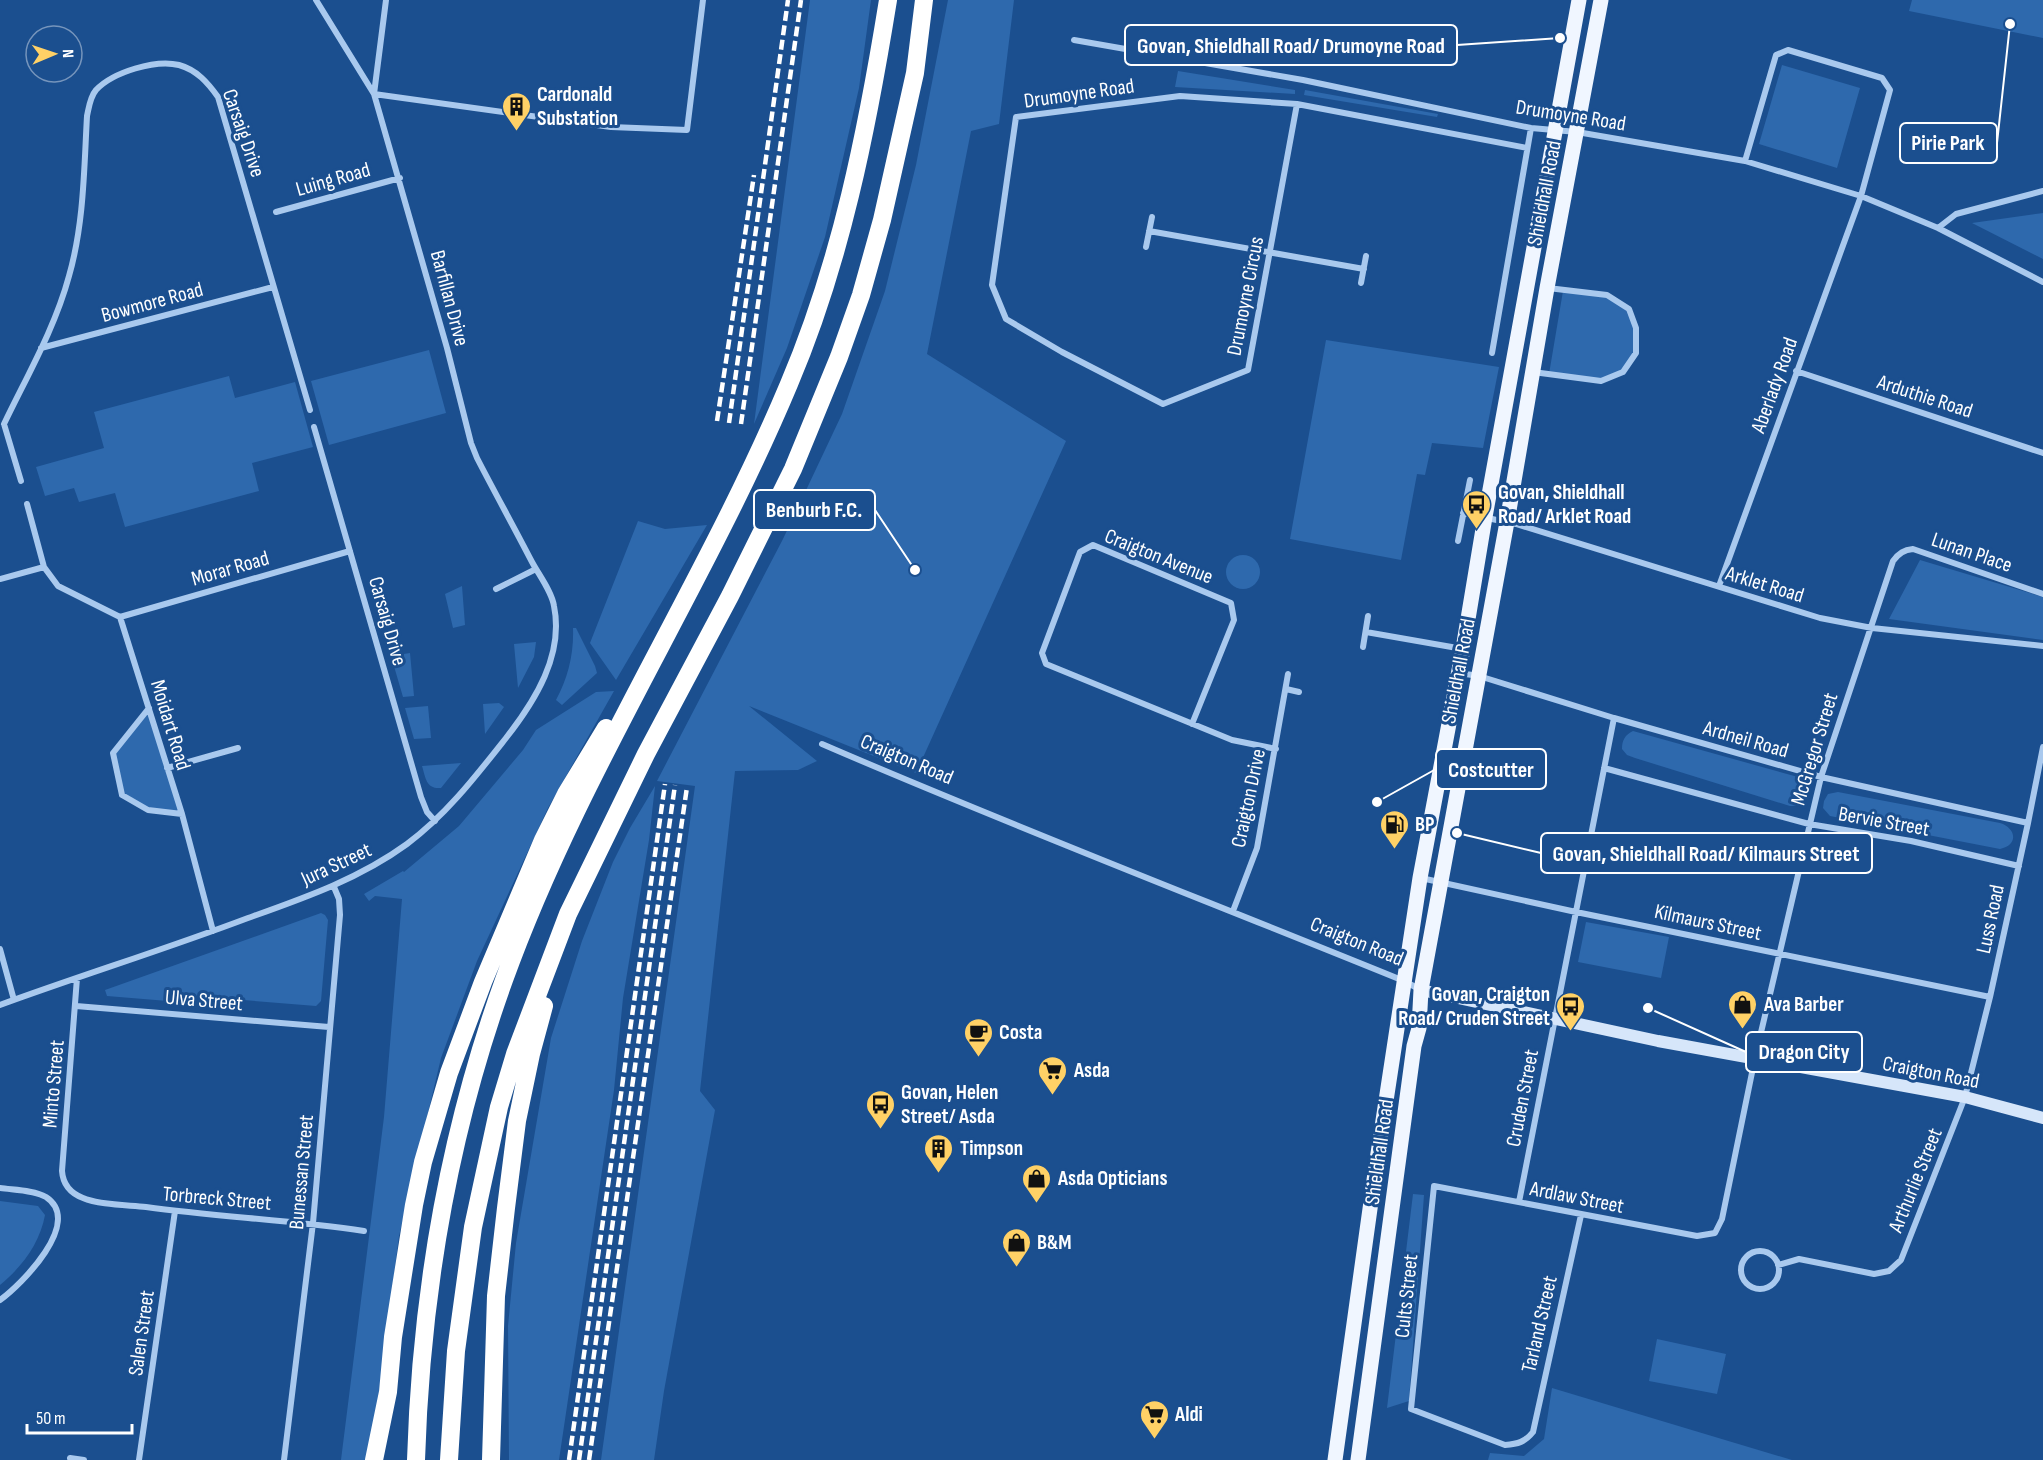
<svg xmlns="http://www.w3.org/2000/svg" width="2043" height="1460" viewBox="0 0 2043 1460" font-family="'Sofia Sans Condensed',sans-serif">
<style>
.green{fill:#2e69ad}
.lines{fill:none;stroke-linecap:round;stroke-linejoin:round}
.street{stroke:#a9c9ee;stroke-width:6}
.secondary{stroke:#d6e6fa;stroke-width:12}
.primary{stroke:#f0f6ff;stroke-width:15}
.highway{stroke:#fff;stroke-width:18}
.rail{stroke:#fff;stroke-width:4.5;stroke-dasharray:10 4.5;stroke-linecap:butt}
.labels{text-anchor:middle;stroke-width:6;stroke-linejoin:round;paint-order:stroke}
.street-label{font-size:21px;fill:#fff;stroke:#1b4f8f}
.poi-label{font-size:21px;font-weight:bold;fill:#fff;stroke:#1b4f8f;text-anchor:start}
.leader{fill:none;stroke:#fff;stroke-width:2}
.callout-dot{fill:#fff;stroke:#1b4f8f;stroke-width:2}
.callout{fill:#1b4f8f;stroke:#fff;stroke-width:2}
.callout-label{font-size:22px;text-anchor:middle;font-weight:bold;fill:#fff}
</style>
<rect width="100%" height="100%" fill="#1b4f8f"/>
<path class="green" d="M810,0h61l-12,88 -34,149 -38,111 -33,76z
M948,0h66l-15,124 -28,7 -44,223 139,87 -150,332 -167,-67 68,55 -19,9 -63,1 -35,320 15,19 -51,281 -10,69h-53l94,-674 -38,-5 126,-242 59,-125 43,-123 31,-126z
M1912,0h131v38l-134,-27z
M1782,65l78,23 -23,80 -78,-24z
M1178,71l117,19v4l-120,-7z
M1305,90l133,24 -1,3 -133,-22z
M2043,213v46l-71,-36z
M1563,291l44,4 22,14 7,19v25l-13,19 -22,9 -52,-7z
M1326,340l173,27 -16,81 -51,-5 -7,32 -8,-1 -16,86 -111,-21z
M429,350l17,63 -117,32 -18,-64z
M229,376l6,22 60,-16 18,65 -61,16 7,28 -134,36 -10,-34 -36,9 -5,-14 -29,8 -9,-29 68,-19 -10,-36z
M638,521l27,8 42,-4 -91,155 -26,-37z
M1226 572a17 17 0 1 1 34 0a17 17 0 1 1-34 0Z
M1920,560l123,37v43l-154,-21z
M462,586l3,39 -12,3 -8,-34z
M573,628h3l19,38 2,7 -35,32 -6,-5c12,-22 18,-46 17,-72z
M536,642l-2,15 -16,31 -4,-44z
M410,653l4,43 -11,1 -12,-41z
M614,691l-66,117 -71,153 -36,97 -42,178 -25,195 -8,29h-25l43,-343 18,-218 -27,-3 -6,5 -5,-7 39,-23 1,1 55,-46 64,-76 13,-20 60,-38z
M499,703l5,4 -19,27 -2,-30z
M428,706l3,32 -17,1 -9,-31z
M149,708l33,106 -34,-4 -26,-15 -9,-42z
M1633,731l165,46 6,4 5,6c-1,13 -6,20 -19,19l-155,-48 -8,-3 -5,-6c0,-9 3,-14 11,-18z
M461,763l-20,25c-15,1 -15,-9 -19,-22z
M655,786l-6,54 -26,158 -9,92 -55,370h-50l-1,-134 8,-83 35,-205 31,-97 31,-79 17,-34z
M1838,792l162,31c16,5 19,22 0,26l-170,-33 -7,-8 1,-7 4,-7z
M321,913l4,2 3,5 -7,81 -5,5 -123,-10 -1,7 -85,-7 -2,-6z
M1586,922l83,15 -8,41 -83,-16z
M1413,1194l11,1 -15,206 -22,7z
M0,1201l38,5 7,9c-5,28 -23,52 -45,70z
M1657,1339l69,15 -9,40 -68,-13z
M1552,1388l240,72h-304l2,-7 34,3 20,-17z"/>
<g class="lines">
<path class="street" d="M386,0l-12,94 237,33 76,3 16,-130
M1074,40l229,40 228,48 46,4 168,29 116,35 77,32 105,54
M1297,104l-49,266 -85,34 -101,-52 -56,-33 -14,-34 24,-168 164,-21 117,8 230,44
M276,212l124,-34
M1938,228l18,-14 87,-23
M1149,231l215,38
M1146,247l6,-30
M1361,283l5,-27
M41,348l232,-61
M1492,353l39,-225
M1796,371l247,82
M1533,372l68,9 22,-9 13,-19v-25l-7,-19 -22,-14 -59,-7
M4,424c23,-48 51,-96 65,-148 15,-52 15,-107 18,-160 2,-9 3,-19 9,-26 17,-18 60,-31 83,-25 18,5 29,18 39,32l92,313
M4,424l17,57
M314,427l107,370 6,15 8,9
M27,504l17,63 14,19 62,31 62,197 31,117
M1463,513l53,11 304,94 52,10 171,18
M1458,541l12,-61
M0,579l44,-12
M1719,586l142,-390 29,-106 -8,-12 -94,-28 -12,5 -31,106
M496,589l40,-20
M120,617l230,-66
M1366,632l97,17
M1363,647l5,-31
M1459,673l20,3 135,42 207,59 207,46
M1286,689l13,3
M149,708l-36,45 9,42 26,15 34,4
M1192,724l42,-104 -3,-17 -138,-58 -13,7 -38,101 4,11 186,76 44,9
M822,744c192,83 388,158 582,237l17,9
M167,768l71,-20
M1604,768l205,56 102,17 108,25
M1421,878l155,34 414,85
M1233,911l24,-63 31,-174
M0,949l14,51
M77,978l-15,193c1,14 8,22 21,27 16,7 44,7 63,9 72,10 145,13 218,24
M0,1005c82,-30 166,-56 248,-87 56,-20 111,-39 159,-74 39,-29 69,-68 99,-106 29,-37 58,-83 48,-132 -2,-14 -15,-31 -22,-44 -18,-35 -37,-69 -55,-104l-6,-15 -24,-95 -73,-254 -58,-94
M76,1006l253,21
M0,1188c14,2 34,2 46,9 38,25 -25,88 -46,103
M1519,1202l95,-484
M1581,1215l-48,217c-8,10 -15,12 -28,13l-94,-36 23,-223 263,50 18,-3 7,-14 33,-161 66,-281 72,-216c6,-8 11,-11 20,-12l130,45
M1741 1270a19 19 0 1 1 38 0a19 19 0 1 1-38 0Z
M1778,1265l21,-6 75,15 15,-3 12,-11 64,-163 25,-100 38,-174 15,-76
M70,1458l14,2
M139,1460l36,-249
M284,1460l29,-237 27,-308 -1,-16 -5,-12"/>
<path class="secondary" d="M1421,990l237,51 307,56 78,21"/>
<path class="primary" d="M1335,1460l40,-287 45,-295 43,-229 22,-132 94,-517
M1358,1460l56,-414 5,-18 2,-38 86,-468 40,-234 54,-288"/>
<path class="highway" d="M374,1460l14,-68 5,-55 21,-132 9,-43 26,-89 34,-91 60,-142 23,-46 40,-66
M416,1460c5,-164 32,-325 88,-480 75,-208 200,-393 285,-596 52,-122 78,-254 99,-384
M449,1460l7,-109 17,-124 26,-120 16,-53 53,-140 78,-160 84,-158 63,-127 46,-112 22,-62 21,-75 33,-147 9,-73
M491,1460l5,-164 10,-88 11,-87 14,-67 13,-48"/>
<path class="rail" d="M717,421l37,-246
M729,423l59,-423
M741,424l60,-424
M569,1460l96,-676
M579,1460l96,-675
M589,1460l98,-673"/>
</g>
<defs>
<symbol id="building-pin" viewBox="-11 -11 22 30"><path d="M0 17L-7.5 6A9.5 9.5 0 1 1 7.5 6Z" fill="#ffd166" stroke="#1b4f8f"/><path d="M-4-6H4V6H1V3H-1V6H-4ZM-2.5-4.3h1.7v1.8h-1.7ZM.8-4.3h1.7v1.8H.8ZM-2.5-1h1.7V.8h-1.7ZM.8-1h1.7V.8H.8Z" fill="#111"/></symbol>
<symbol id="bus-pin" viewBox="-11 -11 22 30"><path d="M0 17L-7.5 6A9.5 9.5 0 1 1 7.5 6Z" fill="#ffd166" stroke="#1b4f8f"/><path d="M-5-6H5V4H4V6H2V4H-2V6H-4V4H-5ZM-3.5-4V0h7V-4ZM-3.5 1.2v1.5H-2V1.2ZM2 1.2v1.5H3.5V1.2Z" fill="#111"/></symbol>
<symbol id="fuel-pin" viewBox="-11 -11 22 30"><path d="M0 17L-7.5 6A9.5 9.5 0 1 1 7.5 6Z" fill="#ffd166" stroke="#1b4f8f"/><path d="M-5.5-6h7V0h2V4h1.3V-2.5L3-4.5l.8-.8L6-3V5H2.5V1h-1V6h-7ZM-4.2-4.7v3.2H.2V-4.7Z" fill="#111"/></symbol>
<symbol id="shop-pin" viewBox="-11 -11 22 30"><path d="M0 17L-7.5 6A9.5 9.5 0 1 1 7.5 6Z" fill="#ffd166" stroke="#1b4f8f"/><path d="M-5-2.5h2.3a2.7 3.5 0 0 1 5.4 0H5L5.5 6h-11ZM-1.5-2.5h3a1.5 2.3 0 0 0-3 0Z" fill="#111"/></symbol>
<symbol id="cafe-pin" viewBox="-11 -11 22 30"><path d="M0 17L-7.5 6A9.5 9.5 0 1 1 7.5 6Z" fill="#ffd166" stroke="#1b4f8f"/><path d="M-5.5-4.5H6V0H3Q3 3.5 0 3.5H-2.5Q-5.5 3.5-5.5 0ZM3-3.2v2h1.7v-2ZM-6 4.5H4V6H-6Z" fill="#111"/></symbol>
<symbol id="supermarket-pin" viewBox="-11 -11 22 30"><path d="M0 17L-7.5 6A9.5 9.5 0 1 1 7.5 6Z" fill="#ffd166" stroke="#1b4f8f"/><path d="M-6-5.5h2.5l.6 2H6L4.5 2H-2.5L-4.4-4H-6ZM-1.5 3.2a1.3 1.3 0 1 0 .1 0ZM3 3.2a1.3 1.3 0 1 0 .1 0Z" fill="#111"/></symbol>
</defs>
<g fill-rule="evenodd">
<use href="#building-pin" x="500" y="90" width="33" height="45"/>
<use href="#bus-pin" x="1460" y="488" width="33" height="45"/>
<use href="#fuel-pin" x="1378" y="808" width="33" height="45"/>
<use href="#shop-pin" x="1726" y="988" width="33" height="45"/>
<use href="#bus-pin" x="1554" y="990" width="33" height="45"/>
<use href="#cafe-pin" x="962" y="1016" width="33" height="45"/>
<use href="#supermarket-pin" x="1036" y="1054" width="33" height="45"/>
<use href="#bus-pin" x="864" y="1088" width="33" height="45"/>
<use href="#building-pin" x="922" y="1132" width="33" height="45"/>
<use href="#shop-pin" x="1020" y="1162" width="33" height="45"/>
<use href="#shop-pin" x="1000" y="1226" width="33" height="45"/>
<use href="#supermarket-pin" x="1138" y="1398" width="33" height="45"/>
</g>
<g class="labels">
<g class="street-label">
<text transform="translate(1079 93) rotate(-8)" y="7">Drumoyne Road</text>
<text transform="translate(1571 115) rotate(9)" y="7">Drumoyne Road</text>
<text transform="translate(244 133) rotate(71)" y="7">Carsaig Drive</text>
<text transform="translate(333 179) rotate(-16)" y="7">Luing Road</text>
<text transform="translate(1544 193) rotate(-79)" y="7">Shieldhall Road</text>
<text transform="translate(1245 296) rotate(-79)" y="7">Drumoyne Circus</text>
<text transform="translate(450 298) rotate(75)" y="7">Barfillan Drive</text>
<text transform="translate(152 302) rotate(-15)" y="7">Bowmore Road</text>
<text transform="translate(1774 385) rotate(-70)" y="7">Aberlady Road</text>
<text transform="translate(1925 396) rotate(18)" y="7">Arduthie Road</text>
<text transform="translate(1972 552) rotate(19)" y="7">Lunan Place</text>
<text transform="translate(1159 556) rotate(22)" y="7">Craigton Avenue</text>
<text transform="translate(230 568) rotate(-16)" y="7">Morar Road</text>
<text transform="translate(1765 584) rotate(17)" y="7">Arklet Road</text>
<text transform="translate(388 621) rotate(74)" y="7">Carsaig Drive</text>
<text transform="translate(1458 671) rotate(-79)" y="7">Shieldhall Road</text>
<text transform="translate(171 725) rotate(73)" y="7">Moidart Road</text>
<text transform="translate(1746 739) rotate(16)" y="7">Ardneil Road</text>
<text transform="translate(1814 749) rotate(-73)" y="7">McGregor Street</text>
<text transform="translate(907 759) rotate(23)" y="7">Craigton Road</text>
<text transform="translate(1248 798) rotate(-78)" y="7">Craigton Drive</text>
<text transform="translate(1884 821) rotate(10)" y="7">Bervie Street</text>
<text transform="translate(336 864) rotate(-25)" y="7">Jura Street</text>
<text transform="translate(1990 919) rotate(-78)" y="7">Luss Road</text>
<text transform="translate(1708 922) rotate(12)" y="7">Kilmaurs Street</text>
<text transform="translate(1357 941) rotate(22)" y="7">Craigton Road</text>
<text transform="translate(204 1000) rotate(5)" y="7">Ulva Street</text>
<text transform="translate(1931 1072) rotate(11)" y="7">Craigton Road</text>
<text transform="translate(53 1084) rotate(-85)" y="7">Minto Street</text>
<text transform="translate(1522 1098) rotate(-79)" y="7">Cruden Street</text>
<text transform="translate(1379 1152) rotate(-82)" y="7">Shieldhall Road</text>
<text transform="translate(301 1172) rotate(-85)" y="7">Bunessan Street</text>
<text transform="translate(1915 1180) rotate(-68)" y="7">Arthurlie Street</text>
<text transform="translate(1577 1197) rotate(11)" y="7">Ardlaw Street</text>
<text transform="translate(217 1198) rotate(5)" y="7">Torbreck Street</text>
<text transform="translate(1406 1296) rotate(-84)" y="7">Cults Street</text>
<text transform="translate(1539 1324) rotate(-77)" y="7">Tarland Street</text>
<text transform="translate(141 1333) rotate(-82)" y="7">Salen Street</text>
</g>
<g class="poi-label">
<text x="537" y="101">Cardonald<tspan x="537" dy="24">Substation</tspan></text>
<text x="1498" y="499">Govan, Shieldhall<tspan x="1498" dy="24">Road/ Arklet Road</tspan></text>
<text x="1415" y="831">BP</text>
<text x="1550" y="1001" text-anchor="end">Govan, Craigton<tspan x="1550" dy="24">Road/ Cruden Street</tspan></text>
<text x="1764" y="1011">Ava Barber</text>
<text x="999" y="1039">Costa</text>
<text x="1074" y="1077">Asda</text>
<text x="901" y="1099">Govan, Helen<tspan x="901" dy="24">Street/ Asda</tspan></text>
<text x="960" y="1155">Timpson</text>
<text x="1058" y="1185">Asda Opticians</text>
<text x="1037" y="1249">B&amp;M</text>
<text x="1175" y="1421">Aldi</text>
</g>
</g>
<path class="leader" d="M1560 38L1457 45M2010 24L1997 143M915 570L875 510M1377 802L1436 769M1457 833L1541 853M1648 1008L1746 1052"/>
<g class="callout-dot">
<circle cx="1560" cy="38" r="6"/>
<circle cx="2010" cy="24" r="6"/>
<circle cx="915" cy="570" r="6"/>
<circle cx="1377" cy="802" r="6"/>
<circle cx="1457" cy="833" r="6"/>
<circle cx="1648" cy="1008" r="6"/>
</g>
<g class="callout">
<rect x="1125" y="25" width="332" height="40" rx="6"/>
<rect x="1900" y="123" width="97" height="40" rx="6"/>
<rect x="754" y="490" width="121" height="40" rx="6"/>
<rect x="1436" y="749" width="110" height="40" rx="6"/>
<rect x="1541" y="833" width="331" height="40" rx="6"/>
<rect x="1746" y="1032" width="116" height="40" rx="6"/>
</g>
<g class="callout-label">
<text x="1291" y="53">Govan, Shieldhall Road/ Drumoyne Road</text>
<text x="1948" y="150">Pirie Park</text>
<text x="814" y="517">Benburb F.C.</text>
<text x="1491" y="777">Costcutter</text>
<text x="1706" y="861">Govan, Shieldhall Road/ Kilmaurs Street</text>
<text x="1804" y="1059">Dragon City</text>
</g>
<g transform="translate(54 54) rotate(88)"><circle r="28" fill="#1b4f8f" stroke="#7695bc" stroke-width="1.5"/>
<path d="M0-4.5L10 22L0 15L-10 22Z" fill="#ffd166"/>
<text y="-9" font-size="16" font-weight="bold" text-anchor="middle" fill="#ffffff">N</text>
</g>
<path d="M27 1424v9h105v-9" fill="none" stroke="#ffffff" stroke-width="3"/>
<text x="36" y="1424" font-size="18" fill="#ffffff" stroke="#1b4f8f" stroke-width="4.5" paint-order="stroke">50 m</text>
</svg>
